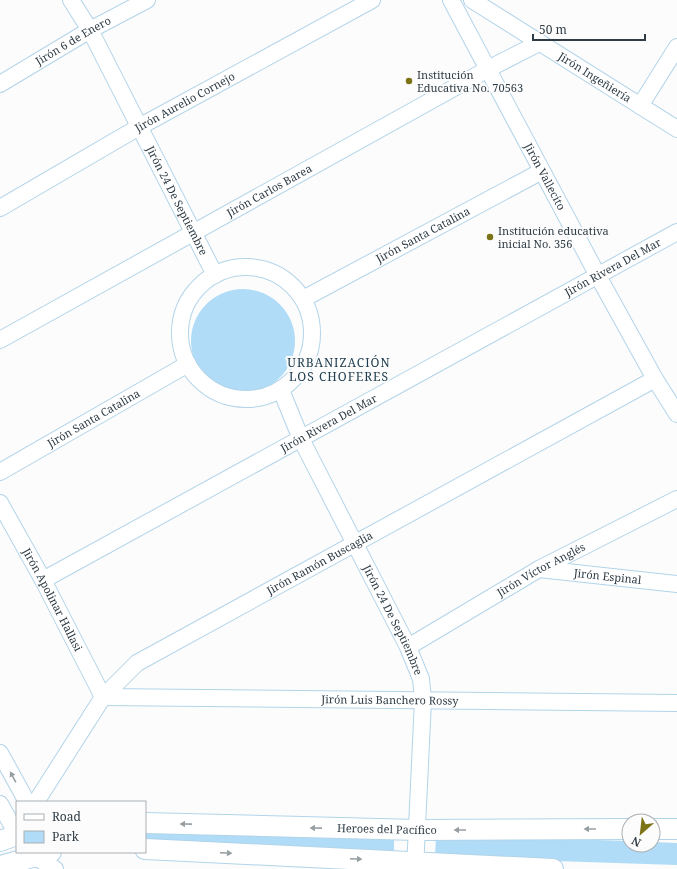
<svg xmlns="http://www.w3.org/2000/svg" width="677" height="869" viewBox="0 0 677 869" font-family="'Noto Serif',serif">
<style>
.green{fill:#b1dcf7}
.lines{fill:none;stroke-linecap:round;stroke-linejoin:round}
.minor-casing{stroke:#b2d4e9;stroke-width:18}
.tertiary-casing{stroke:#b2d4e9;stroke-width:22}
.minor{stroke:#fff;stroke-width:16}
.tertiary{stroke:#fff;stroke-width:20}
.oneway{fill:#979ea2}
.poi-dot{fill:#7c7316;stroke:#fcfcfc;stroke-width:1.5}
.labels{text-anchor:middle;stroke-width:4;stroke-linejoin:round;paint-order:stroke}
.street-label{font-size:11px;fill:#2f3c45;stroke:#fcfcfc}
.poi-label{font-size:11px;fill:#2f3c45;stroke:#fcfcfc;text-anchor:start}
.neighbourhood-label{font-size:12px;letter-spacing:1px;fill:#203e4f;stroke:#fcfcfc}
</style>
<rect width="100%" height="100%" fill="#fcfcfc"/>
<path class="green" d="M191 341a52 52 0 1 1 104 0a52 52 0 1 1-104 0Z
M145,828l249,7v19l-249,-8z
M436,835l193,6v4h24v-3l24,1v22l-242,-8z"/>
<g class="lines">
<defs>
<g id="minor">
<path id="s1" d="M71,0l19,30 125,245"/>
<path id="s2" d="M451,0l147,276 57,103 22,35"/>
<path id="s3" d="M472,0l205,129"/>
<path id="s4" d="M0,84l90,-54 57,-30"/>
<path d="M640,106l37,-59"/>
<path id="s5" d="M0,208l139,-81 233,-127"/>
<circle cx="246" cy="333" r="66"/>
<path id="s6" d="M303,299l239,-128"/>
<path id="s7" d="M0,340l488,-271 51,-26"/>
<path id="s8" d="M281,390l20,49 107,208 13,32 2,21 -8,169"/>
<path id="s9" d="M0,472l188,-108"/>
<path id="s10" d="M0,503l43,77 60,117"/>
<path id="s11" d="M539,569l138,15"/>
<path id="s12" d="M43,580l634,-348"/>
<path id="s13" d="M408,647l131,-78 138,-70"/>
<path id="s14" d="M103,697l574,6"/>
<path d="M0,753l27,49"/>
<path id="s15" d="M36,802l67,-105 34,-34 518,-284"/>
<path d="M0,804l17,30"/>
<path d="M31,852l3,4 21,13"/>
</g>
<g id="tertiary">
<path id="s16" d="M145,823l273,7 211,-1"/>
<path d="M653,829h24"/>
<path d="M0,841l17,-6"/>
<path d="M145,849l408,20"/>
<path d="M0,866l51,-14"/>
</g>
</defs>
<use href="#minor" class="minor-casing"/>
<use href="#tertiary" class="tertiary-casing"/>
<use href="#minor" class="minor"/>
<use href="#tertiary" class="tertiary"/>
</g>
<defs><path id="oneway-solid" d="M-6-.8H1V-3.2L6.5 0L1 3.2V.8H-6Z"/></defs>
<g class="oneway">
<use href="#oneway-solid" transform="translate(13 777) rotate(-118)"/>
<use href="#oneway-solid" transform="translate(186 824) rotate(-179)"/>
<use href="#oneway-solid" transform="translate(316 828) rotate(-179)"/>
<use href="#oneway-solid" transform="translate(590 829) rotate(180)"/>
<use href="#oneway-solid" transform="translate(460 830) rotate(180)"/>
<use href="#oneway-solid" transform="translate(226 853) rotate(3)"/>
<use href="#oneway-solid" transform="translate(356 859) rotate(3)"/>
</g>
<g class="poi-dot">
<circle cx="409" cy="81" r="4"/>
<circle cx="490" cy="237" r="4"/>
</g>
<g class="labels">
<g class="street-label">
<text dy="4" stroke="none"><textPath href="#s4" startOffset="85">Jirón 6 de Enero</textPath></text>
<text dy="4" stroke="none"><textPath href="#s3" startOffset="145">Jirón Ingeñiería</textPath></text>
<text dy="4" stroke="none"><textPath href="#s5" startOffset="213">Jirón Aurelio Cornejo</textPath></text>
<text dy="4" stroke="none"><textPath href="#s2" startOffset="200">Jirón Vallecito</textPath></text>
<text dy="4" stroke="none"><textPath href="#s7" startOffset="308">Jirón Carlos Barea</textPath></text>
<text dy="4" stroke="none"><textPath href="#s1" startOffset="227">Jirón 24 De Septiembre</textPath></text>
<text dy="4" stroke="none"><textPath href="#s6" startOffset="136">Jirón Santa Catalina</textPath></text>
<text dy="4" stroke="none"><textPath href="#s12" startOffset="650">Jirón Rivera Del Mar</textPath></text>
<text dy="4" stroke="none"><textPath href="#s9" startOffset="108">Jirón Santa Catalina</textPath></text>
<text dy="4" stroke="none"><textPath href="#s12" startOffset="326">Jirón Rivera Del Mar</textPath></text>
<text dy="4" stroke="none"><textPath href="#s15" startOffset="381">Jirón Ramón Buscaglia</textPath></text>
<text dy="4" stroke="none"><textPath href="#s13" startOffset="154">Jirón Víctor Anglés</textPath></text>
<text dy="4" stroke="none"><textPath href="#s11" startOffset="69">Jirón Espinal</textPath></text>
<text dy="4" stroke="none"><textPath href="#s10" startOffset="110">Jirón Apolinar Hallasi</textPath></text>
<text dy="4" stroke="none"><textPath href="#s8" startOffset="256">Jirón 24 De Septiembre</textPath></text>
<text dy="4" stroke="none"><textPath href="#s14" startOffset="287">Jirón Luis Banchero Rossy</textPath></text>
<text dy="4" stroke="none"><textPath href="#s16" startOffset="242">Heroes del Pacífico</textPath></text>
</g>
<g class="poi-label">
<text x="417" y="79">Institución<tspan x="417" dy="13">Educativa No. 70563</tspan></text>
<text x="498" y="235">Institución educativa<tspan x="498" dy="13">inicial No. 356</tspan></text>
</g>
<g class="neighbourhood-label">
<text x="339" y="367">URBANIZACIÓN<tspan x="339" dy="14">LOS CHOFERES</tspan></text>
</g>
</g>
<rect x="16" y="801" width="130" height="52" fill="#fcfcfc" stroke="#aaafb3"/>
<rect x="24" y="814" width="20" height="6" fill="#ffffff" stroke="#aaafb3"/>
<text x="52" y="821" font-size="12" fill="#2f3c45">Road</text>
<rect x="24" y="831" width="20" height="12" fill="#b1dcf7" stroke="#aaafb3"/>
<text x="52" y="841" font-size="12" fill="#2f3c45">Park</text>
<g transform="translate(641 833) rotate(208)"><circle r="19" fill="#fcfcfc" stroke="#aaafb3"/>
<path d="M0-3L7 15L0 10L-7 15Z" fill="#7c7316"/>
<text y="-6" font-size="11" font-weight="bold" text-anchor="middle" fill="#2f3c45">N</text>
</g>
<path d="M533 34v6h112v-6" fill="none" stroke="#2f3c45" stroke-width="2"/>
<text x="539" y="34" font-size="12" fill="#2f3c45" stroke="#fcfcfc" stroke-width="3" paint-order="stroke">50 m</text>
</svg>
